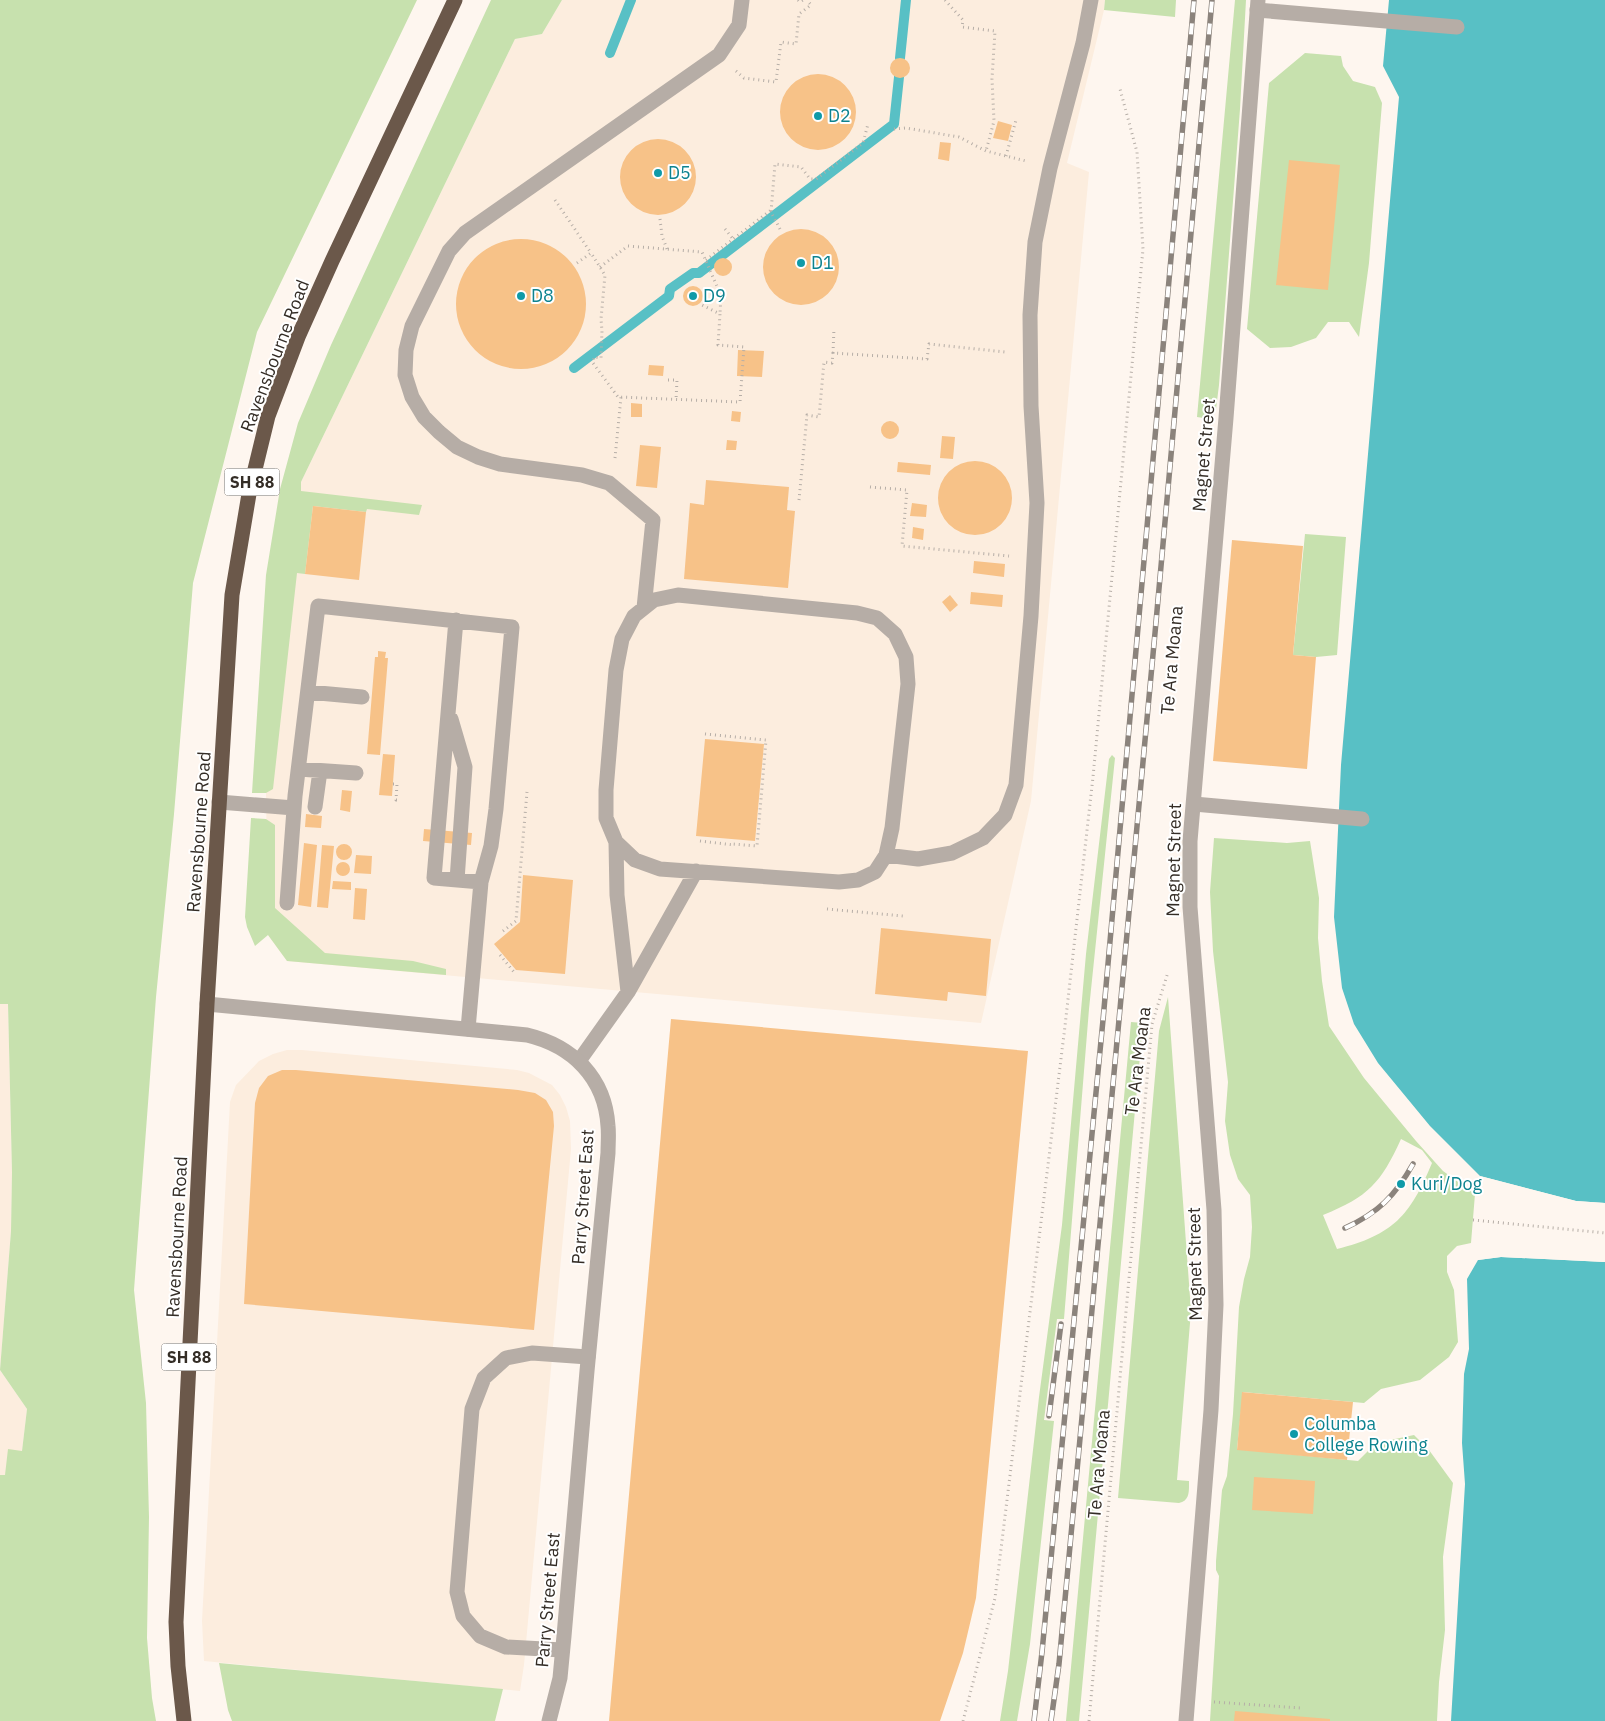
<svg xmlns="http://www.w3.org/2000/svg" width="1605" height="1721" viewBox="0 0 1605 1721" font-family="'IBM Plex Sans',sans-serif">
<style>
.built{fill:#fcedde}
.green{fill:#c7e1ae;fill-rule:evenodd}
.water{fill:#58c0c5}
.pier{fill:#fef6ef}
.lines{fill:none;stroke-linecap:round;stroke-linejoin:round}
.stream{stroke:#58c0c5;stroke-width:10}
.building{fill:#f7c288}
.path{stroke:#b6aea7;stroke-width:3;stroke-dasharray:1 4;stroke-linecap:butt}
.lane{stroke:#b6ada6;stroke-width:15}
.street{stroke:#b6ada6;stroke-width:15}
.highway{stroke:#6b584a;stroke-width:15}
.rail-casing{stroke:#8b837c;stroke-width:5.5}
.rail{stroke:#fff;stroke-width:4;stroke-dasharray:11;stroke-linecap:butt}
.culture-dot{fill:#0f9aa8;stroke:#fff;stroke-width:2}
.labels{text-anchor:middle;stroke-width:4;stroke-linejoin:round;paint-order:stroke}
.shield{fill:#fff;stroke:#716c67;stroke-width:1}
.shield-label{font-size:16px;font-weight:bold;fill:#342d26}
.culture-label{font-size:18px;fill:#0d838f;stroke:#fff;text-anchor:start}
.street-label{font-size:18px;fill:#342d26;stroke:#fff}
</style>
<rect width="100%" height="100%" fill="#fef6ef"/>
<path class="built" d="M562,0h543l-1,10 -37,153 22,9 -58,629 -50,222 -694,-62 -19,-26 -2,-142 35,-311 214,-443 27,-5z
M0,1004h8l4,168 -1,59 -11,139 27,39 -5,42 -17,24h-5z
M287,1050h15l215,20 12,3 23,12 8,10 6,12 4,14 1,28 -47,516 -4,26 -316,-30 -2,-40 28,-519 6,-17 23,-24 14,-7z"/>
<path class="green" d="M0,0h417l-160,332 -64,251 -19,231 -18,183 -22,293 12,113 3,114 -2,121 5,60 4,23h-156v-246h5l3,-26 14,2 5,-42 -27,-39 11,-139 1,-59 -4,-168h-8z
M491,0h71l-20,34 -27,5 -214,443v9l121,14 -3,10 -52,-6 -1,3 -53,-6 -8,68 -8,-1 -24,216 -7,4h-14l14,-218 14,-86 18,-66 33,-78z
M1105,0h71l-1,17 -71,-7z
M1235,0h11l-6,109 -21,276 -3,24 -6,10 -13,-2z
M1305,53l36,3 2,10 10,15 22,6 7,16 -13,160 -10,74 -10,-15h-21l-12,16 -25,9 -21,1 -23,-19 22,-246z
M1305,534l41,3 -9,118 -21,2 -23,-2z
M1112,755l3,3 -26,251 -25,310h-7l-13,101 10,1 -24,223 -13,77h-17l8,-50 31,-274 23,-172 24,-271 23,-195z
M251,818l15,1 9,6v83l50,45 88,8 33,8v6l-159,-14 -19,-26 -13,11 -8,-19 -2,-10z
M1214,838l73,5 23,-2 9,57 -1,40 4,43 7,45 35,52 52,63 27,30 32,23 -4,49 -14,3 -10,10v16l7,18 4,52 -9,15 -29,23 -39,9 -17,14 -121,-11 -6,57 121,12 18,-18 38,-8 15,15 24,33 -10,74 2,73 -6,52 -2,39h-227l9,-145 -3,-6v-9l6,-71 5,-14 6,-62 6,-107 5,-28 6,-22 2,-30 -2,-32 -12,-16 -8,-24 -5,-34 3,-39 -15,-131 -3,-59zM1401,1139l21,11 10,13c-22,53 -39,72 -95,86l-14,-34c45,-18 58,-32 78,-76z
M1168,997l23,314 -14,169 12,1c0,10 1,20 -10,22l-61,-5 41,-467z
M1131,1022l12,1 -64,698h-13z
M219,1663l284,26 -8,32h-263l-4,-11z"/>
<path class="water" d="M1389,0h216v1203l-29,-2 -96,-25 -50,-50 -52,-63 -24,-39 -12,-36 -8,-71 7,-152 58,-668 -16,-31z
M1501,1257l104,5v459h-154l14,-237 -3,-41 2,-69 5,-25 -2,-70 11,-19z"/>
<path class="pier" d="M1480,1176l96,25 29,2v3l-30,-3 -96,-25z
M1501,1255l104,5v2l-104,-5 -23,3 -1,-3z"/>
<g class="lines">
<path class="stream" d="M610,53l21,-53
M900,58l6,-58
M574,368l95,-72 1,-7 23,-16h6l195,-149 5,-47"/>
</g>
<path class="building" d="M890 68a10 10 0 1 1 20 0a10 10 0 1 1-20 0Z
M780 112a38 38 0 1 1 76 0a38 38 0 1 1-76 0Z
M998,121l14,4 -4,16 -15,-3z
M620 177a38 38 0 1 1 76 0a38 38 0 1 1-76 0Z
M940,142l11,1 -2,18 -11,-2z
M1289,160l51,5 -12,125 -52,-5z
M763 267a38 38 0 1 1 76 0a38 38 0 1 1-76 0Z
M456 304a65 65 0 1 1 130 0a65 65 0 1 1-130 0Z
M714 267a9 9 0 1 1 18 0a9 9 0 1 1-18 0Z
M683 296a10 10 0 1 1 20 0a10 10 0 1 1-20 0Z
M738,350l26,1 -2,26 -25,-1z
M649,365l15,1 -1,10 -15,-1z
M631,403l11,1v13h-11z
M732,411l9,1 -1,10 -9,-1z
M881 430a9 9 0 1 1 18 0a9 9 0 1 1-18 0Z
M942,436l13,1 -2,22 -13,-1z
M727,440l10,1 -1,9h-10z
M640,445l21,2 -4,41 -21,-2z
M938 498a37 37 0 1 1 74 0a37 37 0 1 1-74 0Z
M898,462l33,3 -1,10 -33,-3z
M706,480l83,7 -2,23 8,1 -7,77 -104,-9 6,-76 14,2z
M912,503l15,2 -1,12 -16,-1z
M313,506l53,6 -7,68 -54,-6z
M913,527l11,2 -1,11 -11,-2z
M1232,540l71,6 -10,109 23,2 -9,112 -94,-8z
M974,561l31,3 -1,13 -31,-4z
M971,592l32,3 -1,12 -32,-3z
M950,595l8,10 -8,7 -8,-10z
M378,651l8,1 -1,6h3l-8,97 -13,-1 8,-97h3z
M705,739l59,5 -9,97 -59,-5z
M383,754l12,1 -3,41 -13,-1z
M342,790l10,1 -2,21 -10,-2z
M306,814l16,2 -1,12 -16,-1z
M424,829l48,4 -1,12 -48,-4z
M304,843l13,2 -6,62 -13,-2z
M336 852a8 8 0 1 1 16 0a8 8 0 1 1-16 0Z
M322,845l12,1 -6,62 -11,-1z
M356,855l16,1 -1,18 -17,-1z
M336 869a7 7 0 1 1 14 0a7 7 0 1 1-14 0Z
M523,875l50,5 -8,94 -49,-4 -22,-26 26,-22z
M333,881l18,1v8l-19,-1z
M355,888l12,1 -2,31 -12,-1z
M881,928l110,11 -5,57 -38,-4 -1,9 -72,-7z
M671,1019l357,32 -52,547 -13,55 -23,68h-331z
M282,1070h14l222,20 17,3 11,7 7,12 1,14 -20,204 -290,-26 11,-201 4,-15 9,-12z
M1242,1392l111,10 -6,58 -110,-10z
M1254,1477l61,4 -2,33 -61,-4z
M1235,1711l95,8v2h-96z"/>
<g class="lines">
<path class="path" d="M798,0l2,2 3,-2
M945,0l18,20 -1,7 33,4 -3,48 2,42 -8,30
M736,71l8,7 32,4 5,-40 15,2 3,-30 12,-9 -4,-5
M894,129l12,-1 53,9 27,14 40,10
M1006,156l10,-36
M555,200l36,53
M660,219l2,17 5,13
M725,229l8,10
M780,229l-9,-17 4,-48 26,3 9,12h6l47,-36 5,-19
M706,260l65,-50
M577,263l14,-10 14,22 -4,44 1,12 -1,27 -7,-1 -1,6 25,34 122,5 4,-55 -26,-2 2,-31 -18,-9
M600,267l28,-21 74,6 17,39 -13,5
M719,291l2,4 -1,19
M833,353l1,-25
M668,380h9l-1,20
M615,458l6,-61
M870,487l37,3 -5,56 107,10
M799,500l8,-85 12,2 5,-55 8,1 1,-10 94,6 2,-15 76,8
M705,734l61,6 -9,106 -24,-2
M393,784h4l-1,16h3
M700,841l34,4
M827,909l76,7
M503,931l13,-10 11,-129
M500,955l14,17
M1473,1220l132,13
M1214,1702l87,6
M963,1721l32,-123 70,-572 28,-249 50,-528 -6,-97 -17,-63
M1089,1721l63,-697 16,-52"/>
<path class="lane" d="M1257,10l200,17
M678,595l179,18 20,5 18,16 11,23 2,27 -16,144 -6,27 -11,17 -17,8 -19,2 -179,-13 -25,-9 -19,-18 -10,-24v-28l10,-120 6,-31 12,-23 20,-16z
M644,608l9,-88 -44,-37 -27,-8 -82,-11 -22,-7 -21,-10 -18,-15 -15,-15 -12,-20 -7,-22 1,-25 6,-24 37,-75 16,-18 254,-178 20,-30 3,-25
M456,620l-22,258 47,4
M308,692l54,5
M451,719l14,48 -8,113
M299,769l57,4
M219,802l75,6
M1194,804l168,15
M315,807l5,-36
M886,855l32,4 34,-6 31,-15 22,-23 11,-30 15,-169 6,-113 -6,-97 -1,-91 5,-73 15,-74 33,-125 8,-43
M287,903l8,-107 23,-190 194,21 -16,182 -5,37 -10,36 -13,147
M628,992l68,-121
M579,1061l49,-69 -11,-97 -1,-53
M562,1650l-56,-3 -26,-11 -17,-20 -6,-24 15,-183 12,-31 22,-20 26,-5 56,4"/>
<path class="street" d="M207,1004l320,31c46,11 78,43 81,91 1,8 0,18 0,27l-21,218 -23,265 -4,42 -11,43
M1186,1721l25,-311 5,-105 -2,-95 -24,-303v-66l36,-423 32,-418"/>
<path class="highway" d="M184,1721l-6,-55 -2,-44 31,-618 25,-409 17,-101 19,-78 30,-79 34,-76 123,-261"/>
<defs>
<path id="rail" d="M1345,1228c33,-15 50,-32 68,-64
M1049,1416l12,-92
M1034,1721l8,-69 61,-632 91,-1020
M1051,1721l8,-57 96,-1031 57,-633"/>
</defs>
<use href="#rail" class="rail-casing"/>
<use href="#rail" class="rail"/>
</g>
<g class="culture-dot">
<circle cx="818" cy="116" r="5"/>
<circle cx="658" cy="173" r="5"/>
<circle cx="801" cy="263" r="5"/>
<circle cx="521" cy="296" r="5"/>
<circle cx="693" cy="296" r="5"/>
<circle cx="1401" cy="1184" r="5"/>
<circle cx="1294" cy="1434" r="5"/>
</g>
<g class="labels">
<g class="shield">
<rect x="224.5" y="468.5" width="55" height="27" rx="4"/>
<rect x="161.5" y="1343.5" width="55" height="27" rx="4"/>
</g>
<g class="shield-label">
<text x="252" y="488">SH 88</text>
<text x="189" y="1363">SH 88</text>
</g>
<g class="culture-label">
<text x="828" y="122">D2</text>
<text x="668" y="179">D5</text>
<text x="811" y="269">D1</text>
<text x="531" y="302">D8</text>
<text x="703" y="302">D9</text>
<text x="1411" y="1190">Kuri/Dog</text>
<text x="1304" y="1430">Columba<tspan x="1304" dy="21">College Rowing</tspan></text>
</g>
<g class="street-label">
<text transform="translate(275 356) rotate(-69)" y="6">Ravensbourne Road</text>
<text transform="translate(1204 455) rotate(-85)" y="6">Magnet Street</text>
<text transform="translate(1172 660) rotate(-85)" y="6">Te Ara Moana</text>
<text transform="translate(199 832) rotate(-86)" y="6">Ravensbourne Road</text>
<text transform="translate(1174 860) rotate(-89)" y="6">Magnet Street</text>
<text transform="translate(1138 1061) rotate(-83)" y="6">Te Ara Moana</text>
<text transform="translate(583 1197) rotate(-86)" y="6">Parry Street East</text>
<text transform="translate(177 1237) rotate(-87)" y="6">Ravensbourne Road</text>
<text transform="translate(1195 1264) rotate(-91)" y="6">Magnet Street</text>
<text transform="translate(1099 1464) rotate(-85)" y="6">Te Ara Moana</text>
<text transform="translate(548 1600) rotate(-85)" y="6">Parry Street East</text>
</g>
</g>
</svg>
